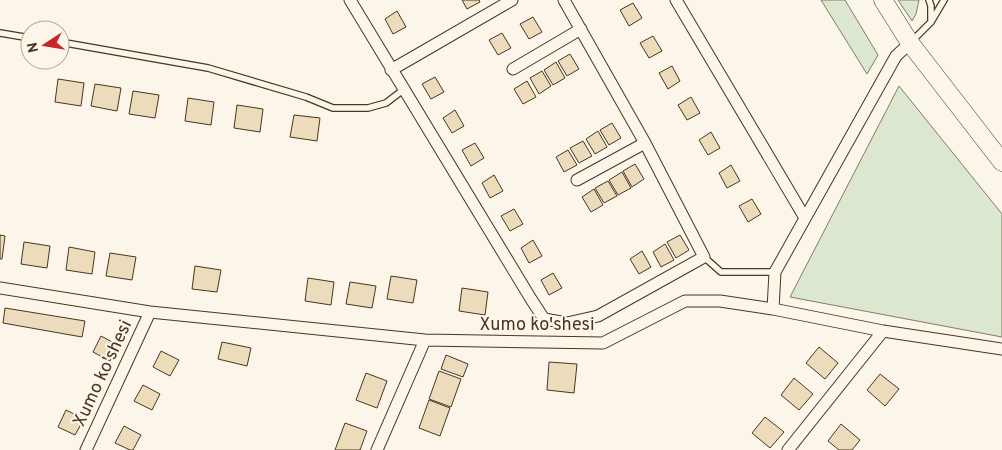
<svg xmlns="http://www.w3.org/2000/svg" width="1002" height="450" viewBox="0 0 1002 450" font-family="Overpass,sans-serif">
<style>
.green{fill:#dce7d0;stroke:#887966}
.building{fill:#ecdcbc;stroke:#4a3520}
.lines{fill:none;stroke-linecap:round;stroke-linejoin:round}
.service-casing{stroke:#4a3520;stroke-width:8}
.minor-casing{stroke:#4a3520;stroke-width:13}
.primary-casing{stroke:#4a3520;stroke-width:19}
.service{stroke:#fbf6e9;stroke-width:5.5}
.minor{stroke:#fbf6e9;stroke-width:11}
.primary{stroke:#fbf6e9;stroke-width:18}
.labels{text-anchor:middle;stroke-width:4;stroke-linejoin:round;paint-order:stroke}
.street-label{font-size:18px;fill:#4a3520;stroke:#fbf6e9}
</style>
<rect width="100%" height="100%" fill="#fbf6e9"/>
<path class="green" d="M821,0h24l33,55 -11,19z
M898,0h21l-3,14 -4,7z
M899,86l103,128v123l-212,-40z"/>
<path class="building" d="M462,0h17l1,2 -13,7z
M633,3l9,15 -13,8 -9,-16z
M397,11l9,16 -13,7 -8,-15z
M533,17l9,15 -13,7 -9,-15z
M502,33l9,15 -13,7 -9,-15z
M653,36l9,15 -13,7 -9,-15z
M570,54l9,15 -12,7 -9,-15z
M556,62l9,16 -12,7 -9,-15z
M672,66l8,15 -12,8 -9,-16z
M542,71l9,15 -12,8 -9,-16z
M435,77l9,15 -13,7 -9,-15z
M58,79l26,4 -3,23 -26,-4z
M527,81l9,16 -13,7 -9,-15z
M95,84l26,4 -4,23 -26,-5z
M133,91l26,4 -4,23 -26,-4z
M691,97l9,16 -13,7 -9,-15z
M188,98l26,4 -3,23 -26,-4z
M237,105l26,4 -3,23 -26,-4z
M455,110l9,16 -12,7 -9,-15z
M294,115l26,3 -3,23 -27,-4z
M612,123l9,15 -12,7 -9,-15z
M598,131l9,16 -12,7 -9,-15z
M711,132l9,16 -12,7 -9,-15z
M583,141l9,15 -13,7 -9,-15z
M475,143l9,15 -13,8 -9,-16z
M568,150l9,15 -13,7 -8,-15z
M635,164l9,15 -12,8 -9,-16z
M731,165l9,16 -13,7 -8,-15z
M622,172l9,16 -13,7 -9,-15z
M494,175l9,16 -13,7 -8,-15z
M608,181l9,15 -13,7 -9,-15z
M594,189l9,16 -12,7 -9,-15z
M752,199l9,15 -13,8 -9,-16z
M514,209l9,15 -13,7 -9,-15z
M0,235l5,1 -3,23h-2z
M680,235l9,15 -13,8 -9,-16z
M533,240l9,16 -13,7 -8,-15z
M24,242l26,4 -3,22 -26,-4z
M665,244l9,16 -13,7 -8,-15z
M69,247l26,5 -3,22 -26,-4z
M642,251l9,16 -12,7 -9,-15z
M110,253l26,4 -4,23 -26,-4z
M195,266l26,4 -4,22 -25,-3z
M553,273l9,15 -13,7 -8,-15z
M391,276l26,4 -4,23 -26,-4z
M308,278l26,4 -3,23 -26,-4z
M350,282l26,4 -4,22 -26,-4z
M462,288l26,4 -3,23 -26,-4z
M5,308l80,13 -3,16 -79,-14z
M101,336l17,9 -8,16 -17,-9z
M222,342l29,6 -4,18 -29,-7z
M819,347l19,16 -13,16 -19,-16z
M161,351l18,9 -9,16 -17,-9z
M446,355l22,9 -5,13 -22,-8z
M549,362l28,2 -3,29 -27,-3z
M439,371l22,8 -10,28 -22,-8z
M366,373l21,8 -10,27 -21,-8z
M880,374l19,15 -14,17 -18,-16z
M794,378l19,16 -14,16 -18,-15z
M143,385l17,9 -8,16 -18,-9z
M429,400l21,8 -10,28 -21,-8z
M66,410l18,9 -9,16 -17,-8z
M765,417l19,15 -14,16 -18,-15z
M345,423l22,8 -7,19h-25z
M841,424l19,16 -8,10h-13l-11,-9z
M124,426l17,9 -8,15h-3l-15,-7z"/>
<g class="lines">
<defs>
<path id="service" d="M929,0l2,6v14
M0,33l30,5
M912,41l19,-19 13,-22
M60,42l148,26 98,29 27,11h35l18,-5 17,-13
M704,257l17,15h54"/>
<path id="minor" d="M350,0l181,299 13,20 23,4 31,-7 106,-59 -59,-114 -81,-143
M676,0l129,218
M513,69l68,-40
M391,70l121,-70
M577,180l68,-37
M0,288l150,24 275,28 178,3 82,-42h35l53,8 110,22 119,18
M773,309l2,-37 121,-216 14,-13
M86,450l64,-138
M377,450l48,-110
M788,450l95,-119"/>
<path id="primary" d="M883,0l27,43 92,119"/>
</defs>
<use href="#service" class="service-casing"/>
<use href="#minor" class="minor-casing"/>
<use href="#primary" class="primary-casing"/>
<use href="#service" class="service"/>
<use href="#minor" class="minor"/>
<use href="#primary" class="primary"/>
</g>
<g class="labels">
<g class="street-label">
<text x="537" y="330">Xumo ko'shesi</text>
<text transform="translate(102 373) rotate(-65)" y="6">Xumo ko'shesi</text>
</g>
</g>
<g transform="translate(45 45) rotate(258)"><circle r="24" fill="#fbf6e9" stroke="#b4a999"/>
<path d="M0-4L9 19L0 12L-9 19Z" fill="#c62828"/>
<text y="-8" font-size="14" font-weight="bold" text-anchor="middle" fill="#4a3520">N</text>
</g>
</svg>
